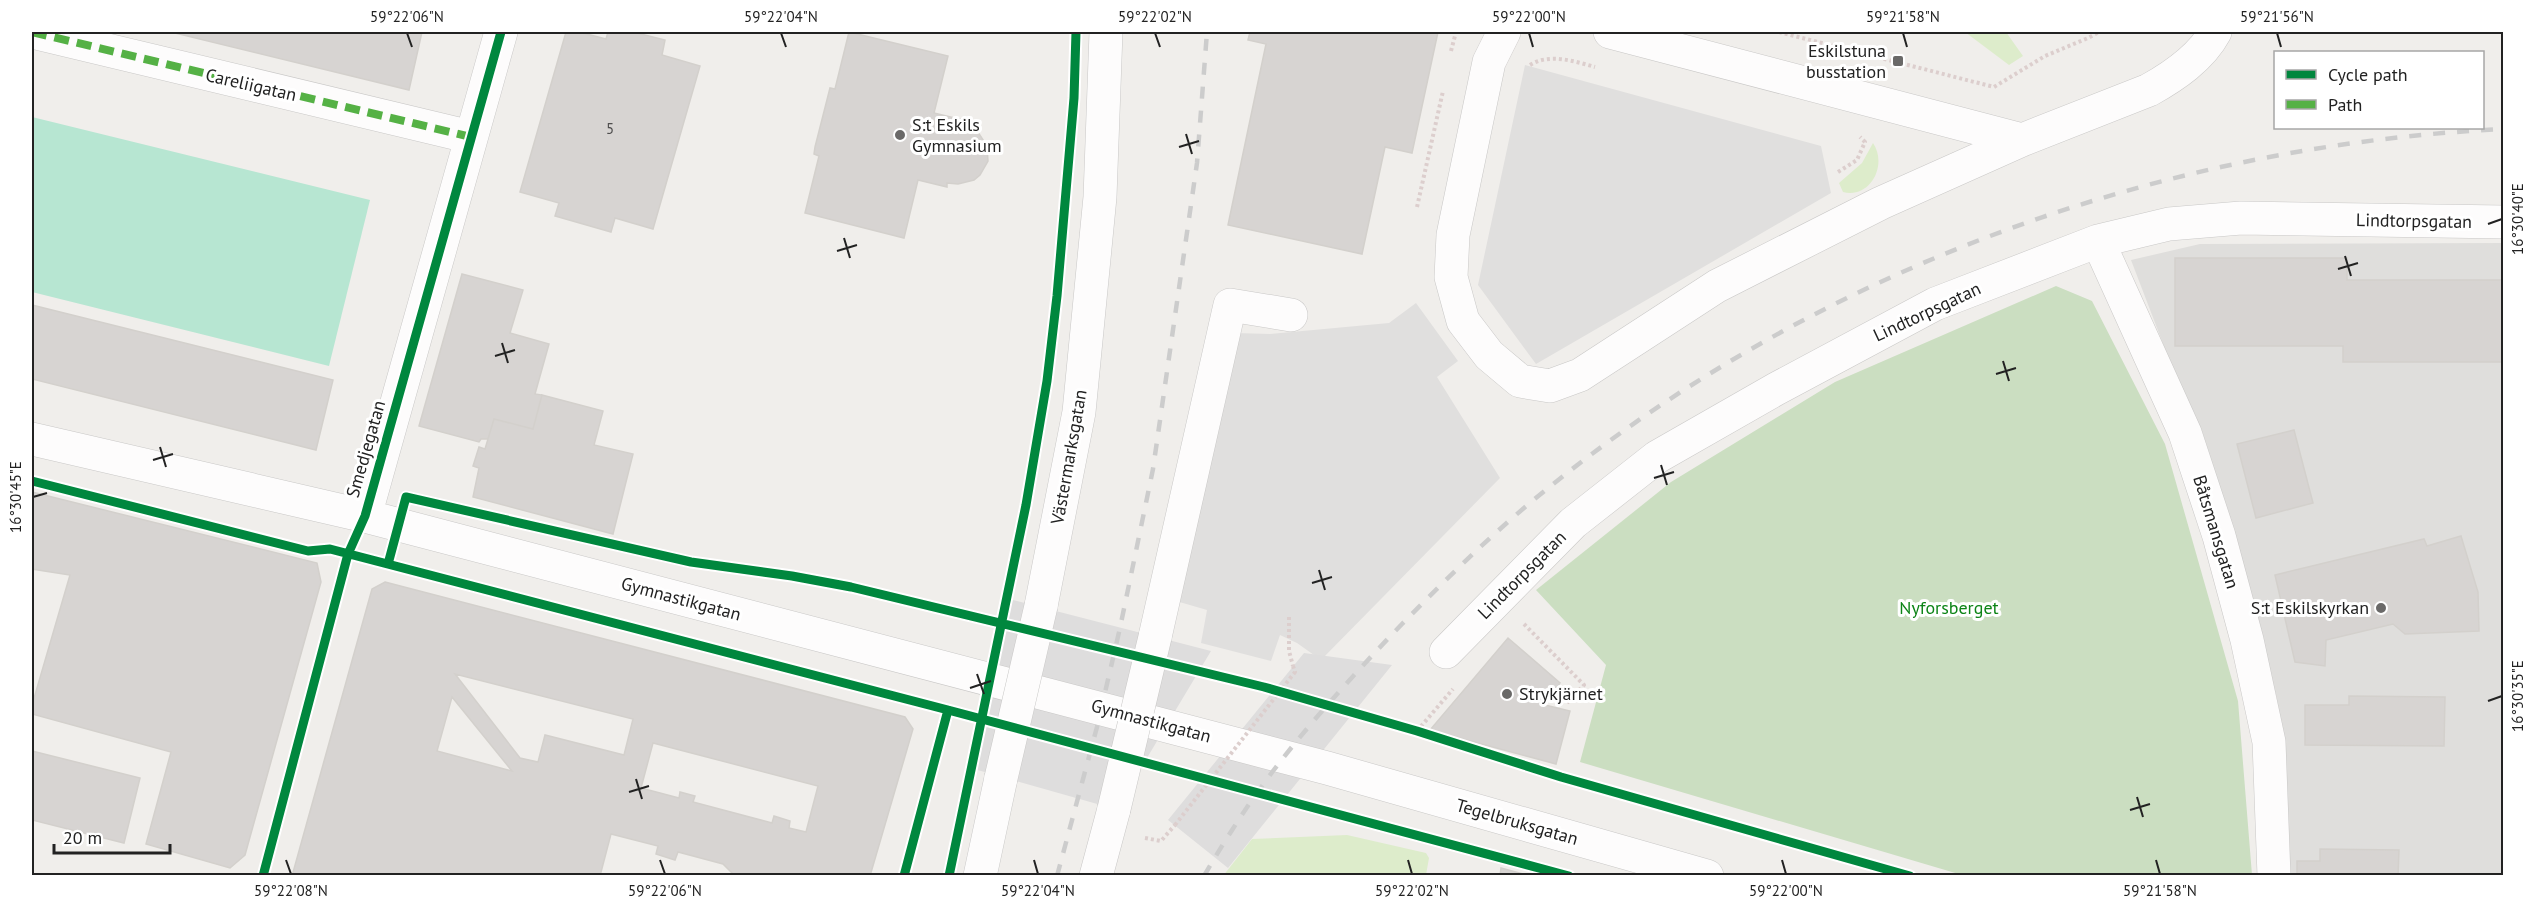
<svg xmlns="http://www.w3.org/2000/svg" width="2535" height="907" viewBox="0 0 2535 907" font-family="'PT Sans',sans-serif">
<style>
.residential{fill:#dfdedc}
.grass{fill:#ddeccb}
.forest{fill:#cbdec1}
.pitch{fill:#b7e6d2}
.parking{fill:#e0dfde}
.pier{fill:#dedddd}
.building{fill:#d7d4d2;stroke:#d3d0cc;stroke-width:1.5;fill-rule:evenodd}
.lines{fill:none;stroke-linecap:round;stroke-linejoin:round}
.minor-casing{stroke:#c9c8c7;stroke-width:34}
.path{stroke:#dccecd;stroke-width:4;stroke-dasharray:3 3;stroke-linecap:butt}
.minor{stroke:#fdfcfc;stroke-width:33}
.rail{stroke:#ccc;stroke-width:4.5;stroke-dasharray:12 12;stroke-linecap:butt}
.minor-bridge-casing{stroke:#c9c8c7;stroke-width:34;stroke-linecap:butt}
.path-bridge{stroke:#dccecd;stroke-width:4;stroke-dasharray:3 3;stroke-linecap:butt}
.minor-bridge{stroke:#fdfcfc;stroke-width:33}
.quiet{stroke:#55b145;stroke-width:8;stroke-dasharray:15 8;stroke-linecap:butt}
.cycleway-casing{stroke:#fff;stroke-width:13}
.cycleway{stroke:#00873e;stroke-width:9}
.ticks{fill:none;stroke:#222;stroke-width:2}
.poi-dot{fill:#6a6968;stroke:#fff;stroke-width:2}
.labels{text-anchor:middle;stroke-width:6;stroke-linejoin:round;paint-order:stroke}
.number-label{font-size:15px;fill:#4f4e4e}
.poi-label{font-size:18px;fill:#222;stroke:#fff;text-anchor:end}
.street-label{font-size:18px;fill:#222;stroke:#fff}
.park-label{font-size:18px;fill:#0c8416;stroke:#fff}
.neatline{fill:none;stroke:#222;stroke-width:2}
.ticks-label{font-size:15px;text-anchor:middle;fill:#222}
</style>
<rect width="100%" height="100%" fill="#f0eeeb"/>
<path class="residential" d="M2503,243v632h-220l-6,-177 -86,-281 -60,-157 69,-16z"/>
<path class="grass" d="M1965,32h41l17,24 -14,9z
M1873,143c15,22 -3,56 -30,49l-4,-9 23,-20z
M1347,835l79,18 3,5 -3,17 -203,1 29,-37z"/>
<path class="forest" d="M2056,286l36,15 73,143 73,257 14,174h-290l-382,-113 26,-97 -70,-75 135,-108 164,-100z"/>
<path class="pitch" d="M32,117l338,83 -41,166 -297,-74z"/>
<path class="parking" d="M1525,65l296,81 10,47 -295,171 -58,-79z
M1416,303l42,58 -21,16 63,101 -179,182 -24,-17 -17,-8 -9,26 -70,-18 6,-33 -31,-9 59,-268 35,1 119,-11z"/>
<path class="pier" d="M1005,598l206,53 -82,137 -7,23 -155,-44z
M1304,653l88,12 -164,203 -60,-48z"/>
<path class="building" d="M171,32h251l-13,58z
M566,32h13l27,7 2,-7h25l32,8 -3,15 38,11 -47,163 -38,-11 -4,14 -56,-16 4,-13 -39,-11z
M849,32l99,24 -14,57 29,7 -2,4 17,8 9,14 1,15 -8,14 -6,5 -16,4 -11,-1v4l-29,-7 -14,58 -99,-25 14,-57 -5,-2 1,-7 15,-59 5,1z
M1250,32h188l-26,121 -27,-6 -23,107 -134,-29 38,-181 -18,-4z
M2175,258h172v22h157v82h-161v-16h-168z
M462,274l61,16 -13,43 39,11 -14,50 7,1 -9,34 -39,-10 -6,20h-7l-2,3 -60,-16z
M32,305l301,75 -17,70 -284,-71z
M542,395l61,16 -9,34 39,9 -20,80 -140,-37 6,-29 -6,-2 6,-19 6,2 9,-30 39,10z
M2294,430l19,73 -57,15 -19,-74z
M32,492l285,71 4,19 -76,273 -15,13 -84,-24 25,-92 -139,-38v-9l38,-130 -38,-6z
M2461,536l17,56 1,39 -74,3 -12,-10 -67,16 -1,26 -30,-4 -20,-87 149,-36 3,7z
M385,582l520,135 8,12 -43,147h-135l-12,-12 -45,-12 -3,8 -19,-6 2,-8 -47,-12 -11,42h-308l80,-287zM455,674l178,45 -9,36 -79,-20 -7,27 -18,-4zM452,697l60,74 -75,-20zM653,743l165,43 -12,46 -17,-4 1,-7 -16,-5 -2,7 -79,-21 2,-6 -15,-4 -1,6 -38,-10z
M1508,638l52,45 -15,22 25,6 -14,53 -126,-34z
M2349,696l96,1 -1,49 -139,-1v-40h44z
M32,751l108,27 -16,65 -92,-23z
M2320,849l79,1 -1,26h-101v-15h23z
M1501,868l29,8h-30z"/>
<g class="lines">
<defs>
<path id="minor" d="M32,32l439,105
M1504,32l-15,30 -36,173 -2,42 12,44 26,34 31,26 30,5 30,-11 137,-89 164,-83 141,-63 127,-50c25,-14 52,-32 66,-58
M1610,32l412,108
M2098,241l87,192 34,103 28,104 22,102 5,134
M32,439l333,77 962,252 380,108
M365,516l136,-484
M1041,606l38,-194 21,-215 6,-165
M1155,637l75,-332 61,10
M1446,652l127,-129 84,-66 119,-68 159,-85 163,-63 71,-17 72,-6 263,4
M980,876l21,-98
M1096,876l18,-67"/>
</defs>
<use href="#minor" class="minor-casing"/>
<path class="path" d="M1779,32l215,55 51,-31 43,-18 11,-6
M1451,51l5,-19
M1530,65c19,-12 44,-4 65,2
M1838,172l19,-12 8,-18 -5,-5
M1417,207l26,-116
M1289,617v34l4,15
M1524,624l60,61 -17,18
M1417,731l36,-42
M1145,838l16,3 14,-16"/>
<use href="#minor" class="minor"/>
<path class="rail" d="M1057,876l40,-149 23,-99 33,-159 44,-306 10,-131
M1204,876c21,-36 44,-72 69,-105 39,-51 84,-100 129,-147 49,-50 100,-100 155,-143 267,-213 607,-336 947,-352"/>
<defs>
<path id="minor-bridge" d="M1001,778l40,-172
M1114,809l41,-172"/>
</defs>
<use href="#minor-bridge" class="minor-bridge-casing"/>
<path class="path-bridge" d="M1175,825l120,-153 -2,-6"/>
<use href="#minor-bridge" class="minor-bridge"/>
<path class="quiet" d="M32,32l439,105"/>
<defs>
<path id="cycleway" d="M32,481l276,70 22,-2 618,161 621,166
M388,564l18,-67 285,65 101,14 59,11 413,100 153,44 144,46 349,99
M263,876l85,-322 17,-38 136,-484
M904,876l44,-166
M949,876l77,-371 21,-124 10,-85 17,-198 2,-66"/>
</defs>
<use href="#cycleway" class="cycleway-casing"/>
<use href="#cycleway" class="cycleway"/>
</g>
<path class="ticks" d="M407,33l5,14M781,33l5,14M1155,33l5,14M1529,33l4,14M1903,33l4,14M2277,33l4,14M1186,134l6,20M1179,147l20,-6M2488,224l14,-5M844,238l6,20M837,251l20,-6M2345,256l6,20M2338,269l20,-6M502,343l6,20M495,356l20,-6M2003,361l6,20M1996,374l20,-6M160,447l6,20M153,460l20,-6M1661,465l6,20M1654,478l20,-6M33,497l14,-4M1319,570l6,20M1312,583l20,-6M977,674l7,20M970,688l21,-7M2488,701l14,-5M636,779l6,20M629,792l20,-6M2137,797l6,20M2130,810l20,-6M286,860l5,14M660,860l5,14M1034,860l4,14M1408,860l4,14M1782,860l4,14M2156,860l4,14"/>
<g class="poi-dot">
<rect x="1892" y="55" width="12" height="12" rx="3"/>
<circle cx="900" cy="135" r="6"/>
<circle cx="2381" cy="608" r="6"/>
<circle cx="1507" cy="694" r="6"/>
</g>
<g class="labels">
<g class="number-label">
<text x="610" y="134">5</text>
</g>
<g class="poi-label">
<text x="1886" y="57">Eskilstuna<tspan x="1886" dy="21">busstation</tspan></text>
<text x="912" y="131" text-anchor="start">S:t Eskils<tspan x="912" dy="21">Gymnasium</tspan></text>
<text x="2369" y="614">S:t Eskilskyrkan</text>
<text x="1519" y="700" text-anchor="start">Strykjärnet</text>
</g>
<g class="street-label">
<text transform="translate(251 85) rotate(13)" y="6">Careliigatan</text>
<text transform="translate(2414 221) rotate(1)" y="6">Lindtorpsgatan</text>
<text transform="translate(1927 312) rotate(-25)" y="6">Lindtorpsgatan</text>
<text transform="translate(366 449) rotate(-74)" y="6">Smedjegatan</text>
<text transform="translate(1069 457) rotate(-80)" y="6">Västermarksgatan</text>
<text transform="translate(2216 532) rotate(73)" y="6">Båtsmansgatan</text>
<text transform="translate(1522 575) rotate(-45)" y="6">Lindtorpsgatan</text>
<text transform="translate(681 599) rotate(15)" y="6">Gymnastikgatan</text>
<text transform="translate(1151 721) rotate(15)" y="6">Gymnastikgatan</text>
<text transform="translate(1517 822) rotate(16)" y="6">Tegelbruksgatan</text>
</g>
<g class="park-label">
<text x="1949" y="614">Nyforsberget</text>
</g>
</g>
<rect width="2535" height="907" fill="none" stroke="#ffffff" stroke-width="66"/>
<rect x="2274" y="51" width="210" height="78" fill="#ffffff" stroke="#a7a7a7" stroke-width="1.5"/>
<rect x="2286" y="70" width="30" height="9" fill="#00873e" stroke="#a7a7a7" stroke-width="1.5"/>
<text x="2328" y="81" font-size="18" fill="#222222">Cycle path</text>
<rect x="2286" y="100" width="30" height="9" fill="#55b145" stroke="#a7a7a7" stroke-width="1.5"/>
<text x="2328" y="111" font-size="18" fill="#222222">Path</text>
<path d="M54 844v9h116v-9" fill="none" stroke="#222222" stroke-width="3"/>
<text x="63" y="844" font-size="18" fill="#222222" stroke="#ffffff" stroke-width="4.5" paint-order="stroke">20 m</text>
<rect x="33" y="33" width="2469" height="841" class="neatline"/>
<g class="ticks-label">
<text x="407" y="22">59°22'06"N</text>
<text x="781" y="22">59°22'04"N</text>
<text x="1155" y="22">59°22'02"N</text>
<text x="1529" y="22">59°22'00"N</text>
<text x="1903" y="22">59°21'58"N</text>
<text x="2277" y="22">59°21'56"N</text>
<text transform="translate(2518 219) rotate(-90)" y="5">16°30'40"E</text>
<text transform="translate(16 497) rotate(-90)" y="5">16°30'45"E</text>
<text transform="translate(2518 696) rotate(-90)" y="5">16°30'35"E</text>
<text x="291" y="896">59°22'08"N</text>
<text x="665" y="896">59°22'06"N</text>
<text x="1038" y="896">59°22'04"N</text>
<text x="1412" y="896">59°22'02"N</text>
<text x="1786" y="896">59°22'00"N</text>
<text x="2160" y="896">59°21'58"N</text>
</g>
</svg>
